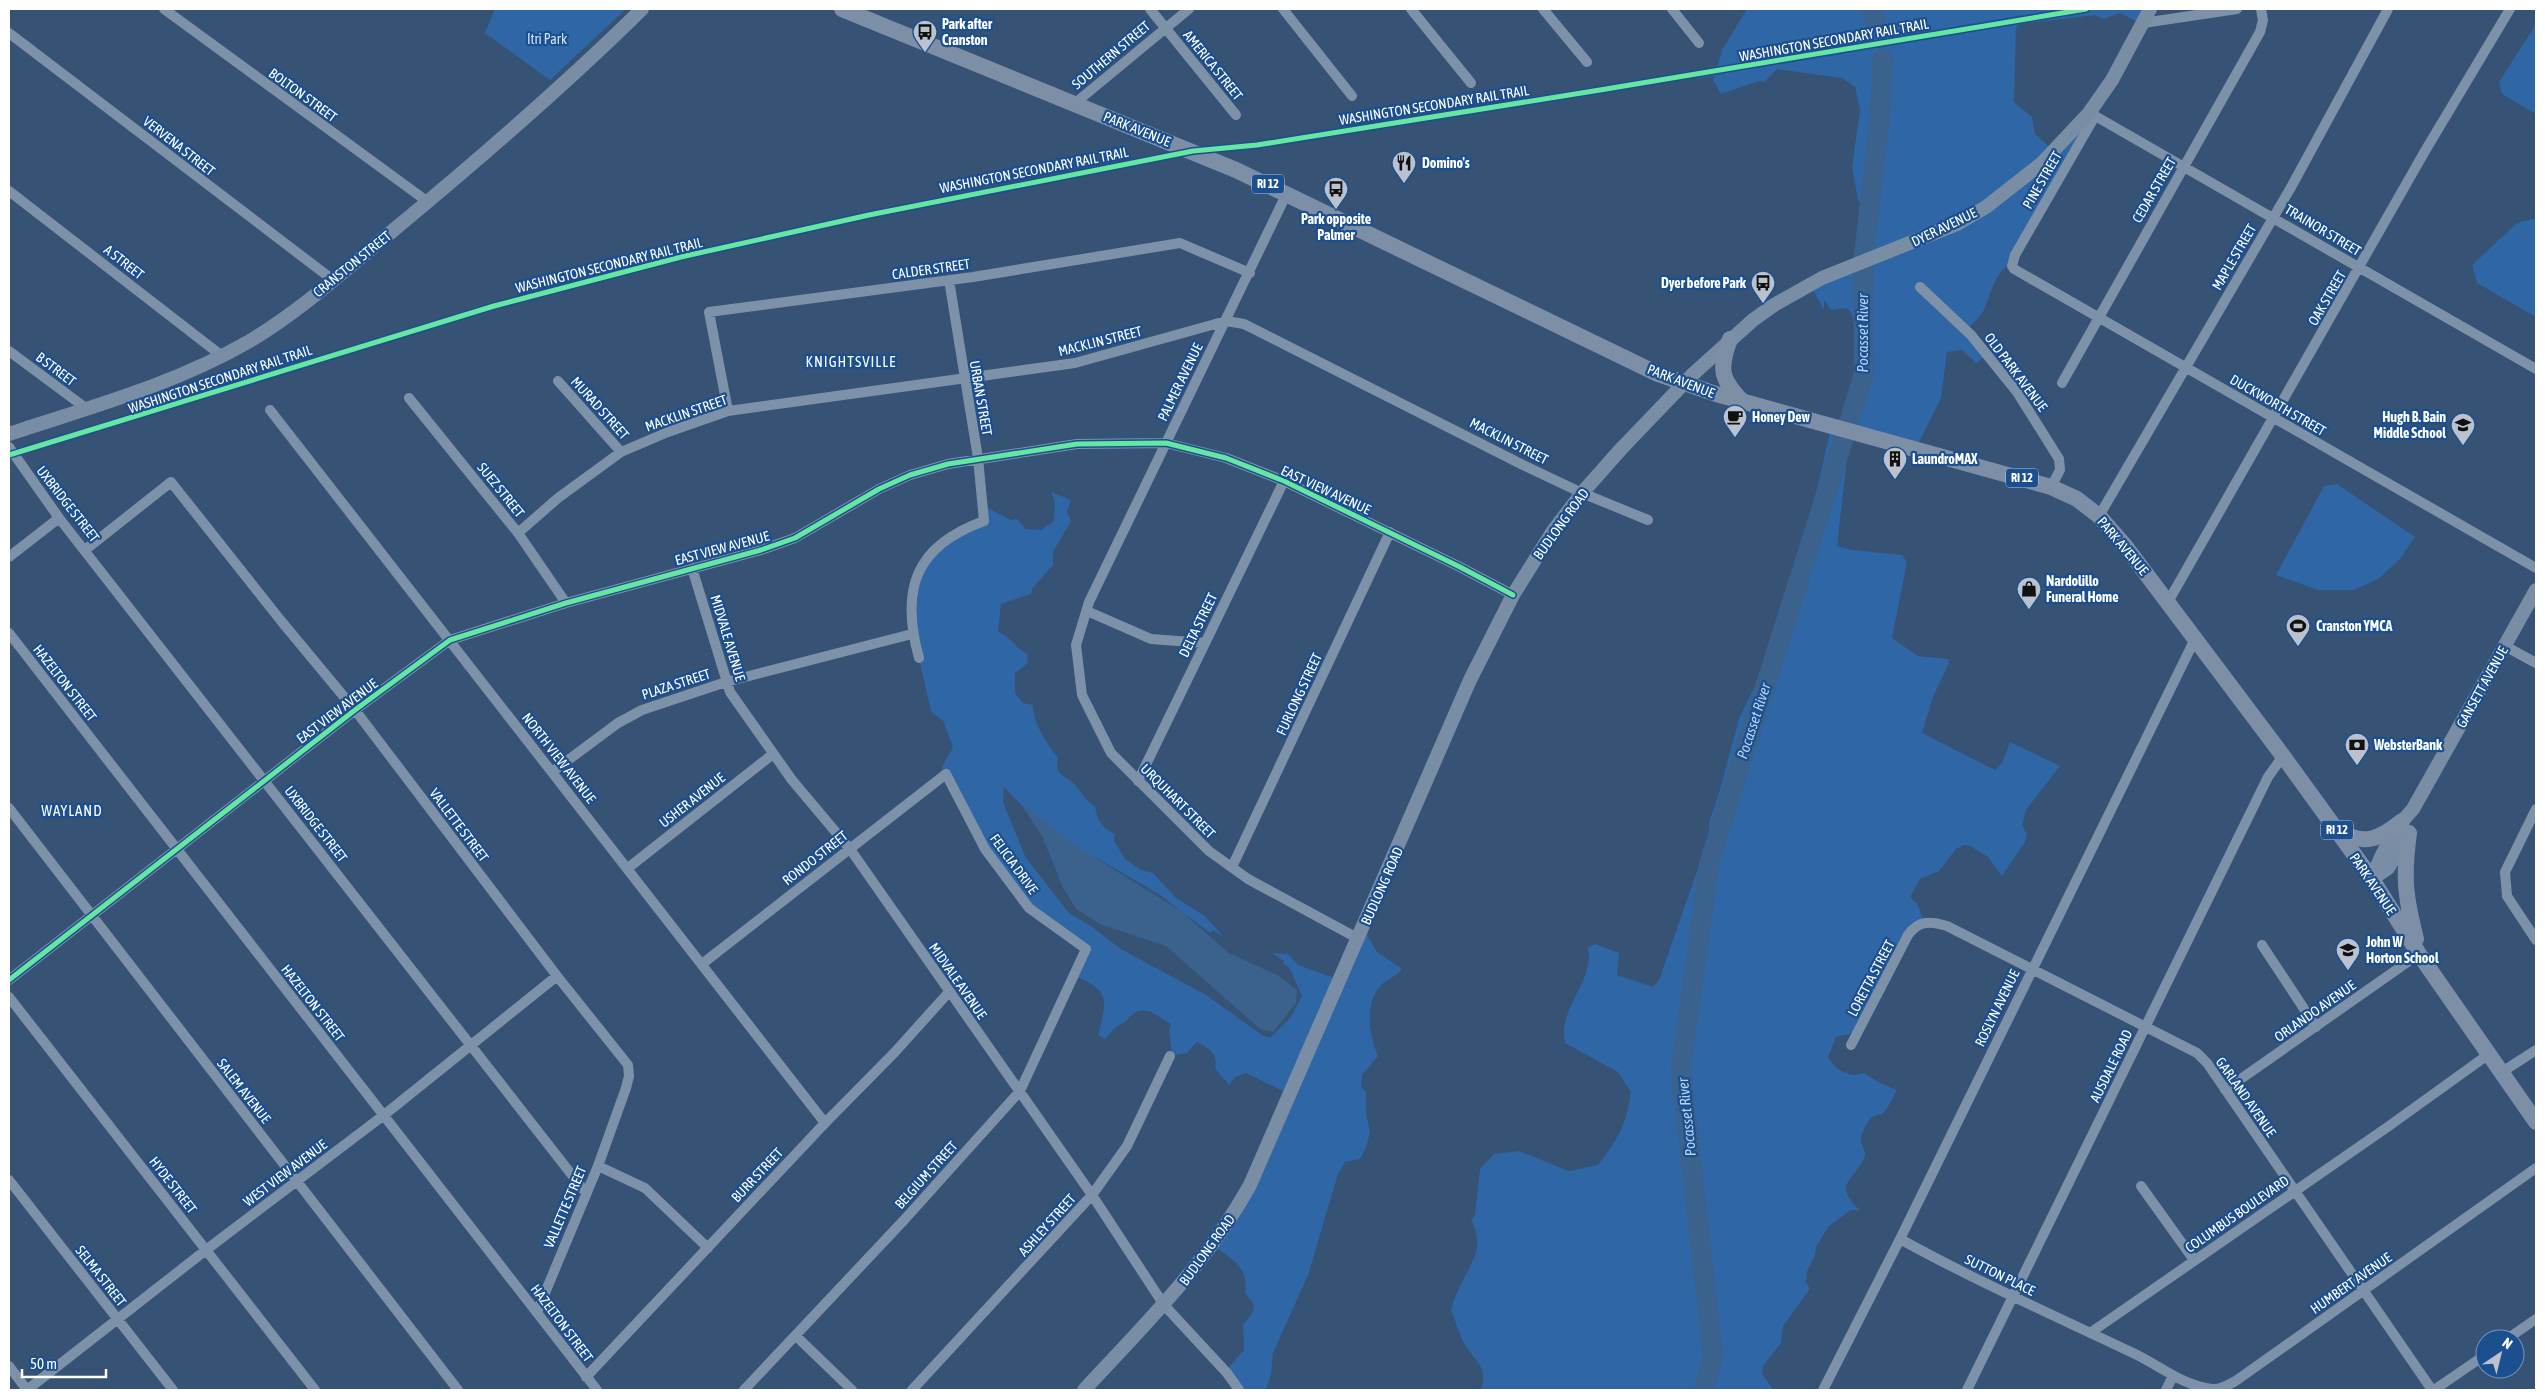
<svg xmlns="http://www.w3.org/2000/svg" width="2545" height="1399" viewBox="0 0 2545 1399" font-family="'Asap Condensed',sans-serif">
<style>
.green{fill:#2f66a5}
.water{fill:#3b618d}
.lines{fill:none;stroke-linecap:round;stroke-linejoin:round}
.river{stroke:#3b618d;stroke-width:20}
.minor{stroke:#7d92a8;stroke-width:10}
.secondary{stroke:#798da4;stroke-width:14}
.primary{stroke:#7d8ea7;stroke-width:16}
.cycleway-casing{stroke:#1b4f8f;stroke-width:8}
.cycleway{stroke:#66e7a1;stroke-width:5}
.labels{text-anchor:middle;stroke-width:4.5;stroke-linejoin:round;paint-order:stroke}
.shield{fill:#1b4f8f;stroke:#bbcadd;stroke-width:1}
.shield-label{font-size:12px;font-weight:bold;fill:#fff}
.poi-label{font-size:14px;font-weight:bold;fill:#fff;stroke:#1b4f8f;text-anchor:start}
.park-label{font-size:14px;fill:#cfe3fa;stroke:#1b4f8f}
.street-label{font-size:14px;fill:#fff;stroke:#1b4f8f}
.water-label{font-size:15px;font-style:italic;fill:#b5d3f5;stroke:#1b4f8f}
.neighbourhood-label{font-size:15px;letter-spacing:1px;fill:#fff;stroke:#1b4f8f}
</style>
<rect width="100%" height="100%" fill="#365274"/>
<path class="green" d="M495,9h131l-76,71 -65,-47z
M1747,9h404l-10,15 -21,-11 -17,6 -7,-4 -76,9 -4,4 -2,74 18,15 3,17 18,16 39,-38 -79,151c-18,7 -22,31 -29,47 -4,7 -11,13 -16,19l16,28 -8,6 -14,-13 -15,2 -6,46 -24,48 -63,-8 -7,22 -10,86 16,4 49,5 5,7 -2,10 -13,66 26,18 30,3 1,4 -16,34 -11,36 73,37 7,-7 8,-21 50,24 -34,44 -4,15 5,9 -2,8 -23,34 -14,-19 -18,-11 -6,-1 -8,4 -17,22 -19,8 -10,18 8,8 6,17 -8,4 -57,106 -23,5 -8,20c6,12 22,22 36,16l16,10 17,7c-4,6 -8,18 -14,23 -3,2 -8,2 -11,4 -4,3 -8,12 -10,17 -5,9 7,16 2,25 -11,22 -32,26 -4,51h-9l-23,17 -12,20 -1,9 -8,15 -1,11 4,7 -27,37 -2,17 -18,23 -1,7 11,17h-292c8,-22 -6,-29 -16,-45 -6,-11 -9,-23 -14,-34 5,-23 18,-38 25,-59 3,-9 0,-24 -5,-31l4,-6 5,-46 14,-15 25,-3 50,20 29,-6c20,-25 28,-41 33,-73l-13,-20 -53,-29c-8,-35 30,-61 23,-96l7,-3 24,9 -2,22 36,12 6,-7 51,-146 -1,-11 11,-33 19,-71 33,-70 26,-78 33,-143 8,1 8,-29 10,-2 9,-12c-16,-17 -1,-61 -19,-78l-16,2 -7,-10v10l-12,-22 67,-29 -12,-25 3,-7 -2,-12 -10,-15 -6,-33 8,-57 -5,-23 -13,-9 -65,-9 -13,13 -5,-1 -38,13 -8,-14 1,-4 -18,3 22,-14 4,-15z
M2536,24v90l-34,-20 -3,-12z
M2536,218v99l-59,-34 -5,-18 45,-42z
M2337,484l78,53 -15,22 -22,20 -24,11h-36l-42,-15 48,-89z
M1051,492l20,8 -4,12 4,9 -18,31v13l-21,24 -1,5 -30,10 -3,28c15,6 16,15 29,22l1,9 -13,10v20l8,10 10,2c0,19 14,38 25,53 -4,21 9,16 18,28 7,8 9,14 19,21 3,14 6,20 20,27l-1,7 11,18 16,11 12,3 23,25 29,18 19,21 -11,-7 -3,3 -50,-38 -58,-34 -41,-20 -29,-25 -28,-29 -1,15 23,56 43,55 23,14 29,22 85,46 56,40 8,3 20,-20 12,-22 -12,-27 -7,-6 1,-2 -12,-8 16,1 10,11 42,15 24,-51 13,23 25,17c-6,8 -15,10 -21,16 -17,19 -12,50 -3,71l-16,19 -1,12 5,5v21l4,19 -4,16 -6,11 -15,3 -7,12 -30,101 -35,78 -2,21 -5,16h-26l-13,-21 17,-19 -1,-25 10,-13 1,-7 -9,-12c4,-26 -12,-33 -31,-47l75,-152 -43,-21 -11,4 -6,8 -14,-17c3,-15 -6,-20 -18,-26l-10,11 -15,2 -3,-24 2,-7c-20,-11 -27,-23 -45,-3 -3,3 -7,3 -10,6 -4,3 -8,8 -11,12l-7,-4c9,-35 13,-44 -23,-59l10,-25 -59,-48 -41,-55 -42,-75 -1,-6 11,-20 -10,-26 -12,-10 -18,-78 2,-52 10,-20 59,-41 2,-13 25,13 6,-1 9,10 15,1 13,-9 1,-18z"/>
<path class="water" d="M1021,804l60,45 100,62 48,42 48,22 20,15 -1,13 -23,29 -13,-3 -94,-83 -66,-22 -24,-15 -13,-21 -21,-52z"/>
<g class="lines">
<path class="river" d="M1872,9l5,18
M1704,1390l9,-35 -32,-286 28,-205 155,-490 -1,-111 16,-138 4,-66"/>
<path class="minor" d="M164,9l264,193
M1150,9l86,106
M1283,9l69,87
M1411,9l60,74
M1543,9l44,53
M1672,9l27,34
M2143,23l94,-14
M9,33l324,247
M1074,104l115,-95
M2090,113l446,256
M2095,116l-80,139 -3,11 2,3 522,299
M9,191l213,165
M1287,193l-198,409 -13,43 6,50 29,58 98,98 39,28 111,60
M1920,287l51,48 46,57 42,67 1,11 -9,17
M9,351l78,58
M558,381l63,71
M2062,383l198,-351 3,-12 -2,-11
M409,398l109,135 48,70
M270,410l555,713
M728,411l-19,-99 264,-35 207,-34 70,30
M9,447l50,71 527,675
M2099,516l191,-327 98,-180
M518,533l40,-35 63,-46 47,-20 60,-21 347,-48 151,-42 18,3 279,141 59,28 66,27
M85,550l86,-68 111,140 73,88 202,266 71,89 1,11 -3,12 -28,78 -61,146
M9,557l50,-39
M692,568l38,124 62,88 58,69 242,346 72,110 63,68 12,17
M2168,602l257,-451 85,-142
M1087,611l64,28 54,4
M9,633l588,757
M2505,646l31,17
M919,658c-19,-69 -4,-112 65,-137l-6,-63 -29,-178
M552,772l66,-49 24,-13 84,-28 186,-48
M1138,781l146,-300
M9,808l449,582
M2536,809l-31,63 2,24 29,44
M1232,867l158,-335
M628,868l145,-114
M2262,945l54,82
M702,964l244,-190 39,75 44,59 57,41 -66,142 -115,128 -161,171
M9,980l346,-270 95,-70 116,-37 195,-53 34,-12 84,-49 31,-14 38,-11 129,-20 89,-1 60,15 58,23 176,86 53,28
M9,997l306,393
M1851,1045l57,-110c11,-15 22,-14 39,-9l250,127 10,10 225,327
M2502,1072l34,-22
M2225,1090l194,-136
M598,1166l47,22 63,60
M9,1180l164,210
M2141,1186l53,74
M1900,1239c76,42 155,77 233,114 26,12 50,33 79,36 9,1 18,-5 25,-9l299,-212
M2090,1333l299,-207 100,-72
M796,1336l56,54
M2507,1339l29,-20
M9,1366l18,24 179,-140 178,-135 173,-139
M586,1377l239,-254 70,-71 54,-60
M912,1390l180,-195 35,-49 43,-90
M1823,1390l77,-151 295,-600
M1967,1390l301,-613 15,-21
M2166,1390l7,-14
M2434,1390l51,-35"/>
<path class="secondary" d="M9,434c81,-27 164,-49 239,-92 51,-30 96,-71 142,-109 87,-72 172,-145 252,-224
M2372,879c9,-25 22,-50 41,-70l123,-219
M2372,879l16,-11 18,-29
M1084,1390c62,-67 121,-124 166,-205l220,-505 43,-85 40,-64 29,-38 39,-44 71,-74 61,-55 21,-15 48,-27 135,-54 29,-17 56,-44 47,-50 23,-33 38,-71"/>
<path class="primary" d="M842,9l394,161 422,204 58,20 335,93 26,12 22,17 27,31 157,209 89,123 47,75 117,168
M1730,339c-11,30 -10,40 13,63
M2338,829c25,19 43,9 64,-8
M2409,833c-6,45 -4,62 7,106"/>
<defs>
<path id="cycleway" d="M9,455l485,-149 187,-49 188,-42 324,-64 64,-6 343,-55 486,-81
M9,980l346,-270 95,-70 116,-37 195,-53 34,-12 84,-49 31,-14 38,-11 129,-20 89,-1 60,15 58,23 176,86 53,28"/>
</defs>
<use href="#cycleway" class="cycleway-casing"/>
<use href="#cycleway" class="cycleway"/>
</g>
<defs>
<symbol id="bus-pin" viewBox="-11 -11 22 30"><path d="M0 17L-7.5 6A9.5 9.5 0 1 1 7.5 6Z" fill="#b9c2ce" stroke="#1b4f8f"/><path d="M-5-6H5V4H4V6H2V4H-2V6H-4V4H-5ZM-3.5-4V0h7V-4ZM-3.5 1.2v1.5H-2V1.2ZM2 1.2v1.5H3.5V1.2Z" fill="#111"/></symbol>
<symbol id="restaurant-pin" viewBox="-11 -11 22 30"><path d="M0 17L-7.5 6A9.5 9.5 0 1 1 7.5 6Z" fill="#b9c2ce" stroke="#1b4f8f"/><path d="M-5-6h1v4h1v-4h1v4h1v-4h1v5L-1.5 .5V6h-2V.5L-5-1ZM5-6V6H3V1.5H1.5Q1.5-4 5-6Z" fill="#111"/></symbol>
<symbol id="cafe-pin" viewBox="-11 -11 22 30"><path d="M0 17L-7.5 6A9.5 9.5 0 1 1 7.5 6Z" fill="#b9c2ce" stroke="#1b4f8f"/><path d="M-5.5-4.5H6V0H3Q3 3.5 0 3.5H-2.5Q-5.5 3.5-5.5 0ZM3-3.2v2h1.7v-2ZM-6 4.5H4V6H-6Z" fill="#111"/></symbol>
<symbol id="school-pin" viewBox="-11 -11 22 30"><path d="M0 17L-7.5 6A9.5 9.5 0 1 1 7.5 6Z" fill="#b9c2ce" stroke="#1b4f8f"/><path d="M0-5L7-2L0 1L-7-2ZM-4 1L0 2.5L4 1V4Q0 6-4 4Z" fill="#111"/></symbol>
<symbol id="building-pin" viewBox="-11 -11 22 30"><path d="M0 17L-7.5 6A9.5 9.5 0 1 1 7.5 6Z" fill="#b9c2ce" stroke="#1b4f8f"/><path d="M-4-6H4V6H1V3H-1V6H-4ZM-2.5-4.3h1.7v1.8h-1.7ZM.8-4.3h1.7v1.8H.8ZM-2.5-1h1.7V.8h-1.7ZM.8-1h1.7V.8H.8Z" fill="#111"/></symbol>
<symbol id="shop-pin" viewBox="-11 -11 22 30"><path d="M0 17L-7.5 6A9.5 9.5 0 1 1 7.5 6Z" fill="#b9c2ce" stroke="#1b4f8f"/><path d="M-5-2.5h2.3a2.7 3.5 0 0 1 5.4 0H5L5.5 6h-11ZM-1.5-2.5h3a1.5 2.3 0 0 0-3 0Z" fill="#111"/></symbol>
<symbol id="stadium-pin" viewBox="-11 -11 22 30"><path d="M0 17L-7.5 6A9.5 9.5 0 1 1 7.5 6Z" fill="#b9c2ce" stroke="#1b4f8f"/><path d="M0-5a6.5 5 0 1 0 0 10a6.5 5 0 1 0 0-10ZM-3.5-1.8h7v3.6h-7Z" fill="#111"/></symbol>
<symbol id="bank-pin" viewBox="-11 -11 22 30"><path d="M0 17L-7.5 6A9.5 9.5 0 1 1 7.5 6Z" fill="#b9c2ce" stroke="#1b4f8f"/><path d="M-6-4H6V4H-6ZM0-2.3a2.3 2.3 0 1 0 0 4.6a2.3 2.3 0 1 0 0-4.6Z" fill="#111"/></symbol>
</defs>
<g fill-rule="evenodd">
<use href="#bus-pin" x="911" y="18" width="28" height="38"/>
<use href="#restaurant-pin" x="1390" y="149" width="28" height="38"/>
<use href="#bus-pin" x="1322" y="175" width="28" height="38"/>
<use href="#bus-pin" x="1749" y="269" width="28" height="38"/>
<use href="#cafe-pin" x="1721" y="403" width="28" height="38"/>
<use href="#school-pin" x="2449" y="411" width="28" height="38"/>
<use href="#building-pin" x="1881" y="445" width="28" height="38"/>
<use href="#shop-pin" x="2015" y="575" width="28" height="38"/>
<use href="#stadium-pin" x="2284" y="612" width="28" height="38"/>
<use href="#bank-pin" x="2343" y="731" width="28" height="38"/>
<use href="#school-pin" x="2334" y="936" width="28" height="38"/>
</g>
<g class="labels">
<g class="shield">
<rect x="1252" y="174.5" width="32" height="19" rx="4"/>
<rect x="2006" y="468.5" width="32" height="19" rx="4"/>
<rect x="2321" y="820.5" width="32" height="19" rx="4"/>
</g>
<g class="shield-label">
<text x="1268" y="188">RI 12</text>
<text x="2022" y="482">RI 12</text>
<text x="2337" y="834">RI 12</text>
</g>
<g class="poi-label">
<text x="942" y="29">Park after<tspan x="942" dy="16">Cranston</tspan></text>
<text x="1422" y="168">Domino's</text>
<text x="1336" y="224" text-anchor="middle">Park opposite<tspan x="1336" dy="16">Palmer</tspan></text>
<text x="1746" y="288" text-anchor="end">Dyer before Park</text>
<text x="1752" y="422">Honey Dew</text>
<text x="2446" y="422" text-anchor="end">Hugh B. Bain<tspan x="2446" dy="16">Middle School</tspan></text>
<text x="1912" y="464">LaundroMAX</text>
<text x="2046" y="586">Nardolillo<tspan x="2046" dy="16">Funeral Home</tspan></text>
<text x="2316" y="631">Cranston YMCA</text>
<text x="2374" y="750">WebsterBank</text>
<text x="2366" y="947">John W<tspan x="2366" dy="16">Horton School</tspan></text>
</g>
<g class="park-label">
<text x="547" y="44">Itri Park</text>
</g>
<g class="street-label">
<text transform="translate(1834 40) rotate(-10)" y="5">WASHINGTON SECONDARY RAIL TRAIL</text>
<text transform="translate(1111 55) rotate(-40)" y="5">SOUTHERN STREET</text>
<text transform="translate(1213 65) rotate(51)" y="5">AMERICA STREET</text>
<text transform="translate(303 95) rotate(36)" y="5">BOLTON STREET</text>
<text transform="translate(1434 105) rotate(-9)" y="5">WASHINGTON SECONDARY RAIL TRAIL</text>
<text transform="translate(1137 129) rotate(22)" y="5">PARK AVENUE</text>
<text transform="translate(179 146) rotate(38)" y="5">VERVENA STREET</text>
<text transform="translate(1034 170) rotate(-11)" y="5">WASHINGTON SECONDARY RAIL TRAIL</text>
<text transform="translate(2042 180) rotate(-60)" y="5">PINE STREET</text>
<text transform="translate(2154 190) rotate(-60)" y="5">CEDAR STREET</text>
<text transform="translate(1944 227) rotate(-26)" y="5">DYER AVENUE</text>
<text transform="translate(2323 230) rotate(31)" y="5">TRAINOR STREET</text>
<text transform="translate(2234 257) rotate(-60)" y="5">MAPLE STREET</text>
<text transform="translate(124 262) rotate(38)" y="5">A STREET</text>
<text transform="translate(352 264) rotate(-39)" y="5">CRANSTON STREET</text>
<text transform="translate(609 265) rotate(-14)" y="5">WASHINGTON SECONDARY RAIL TRAIL</text>
<text transform="translate(931 269) rotate(-8)" y="5">CALDER STREET</text>
<text transform="translate(2327 298) rotate(-60)" y="5">OAK STREET</text>
<text transform="translate(1100 341) rotate(-14)" y="5">MACKLIN STREET</text>
<text transform="translate(56 369) rotate(37)" y="5">B STREET</text>
<text transform="translate(2016 372) rotate(53)" y="5">OLD PARK AVENUE</text>
<text transform="translate(220 379) rotate(-18)" y="5">WASHINGTON SECONDARY RAIL TRAIL</text>
<text transform="translate(1681 381) rotate(21)" y="5">PARK AVENUE</text>
<text transform="translate(1180 382) rotate(-64)" y="5">PALMER AVENUE</text>
<text transform="translate(981 398) rotate(80)" y="5">URBAN STREET</text>
<text transform="translate(2278 405) rotate(30)" y="5">DUCKWORTH STREET</text>
<text transform="translate(600 408) rotate(48)" y="5">MURAD STREET</text>
<text transform="translate(686 413) rotate(-19)" y="5">MACKLIN STREET</text>
<text transform="translate(1509 441) rotate(27)" y="5">MACKLIN STREET</text>
<text transform="translate(501 490) rotate(51)" y="5">SUEZ STREET</text>
<text transform="translate(1326 490) rotate(25)" y="5">EAST VIEW AVENUE</text>
<text transform="translate(68 504) rotate(52)" y="5">UXBRIDGE STREET</text>
<text transform="translate(1561 524) rotate(-54)" y="5">BUDLONG ROAD</text>
<text transform="translate(2123 546) rotate(50)" y="5">PARK AVENUE</text>
<text transform="translate(722 548) rotate(-15)" y="5">EAST VIEW AVENUE</text>
<text transform="translate(1198 625) rotate(-64)" y="5">DELTA STREET</text>
<text transform="translate(728 638) rotate(73)" y="5">MIDVALE AVENUE</text>
<text transform="translate(65 683) rotate(52)" y="5">HAZELTON STREET</text>
<text transform="translate(676 684) rotate(-18)" y="5">PLAZA STREET</text>
<text transform="translate(2482 687) rotate(-61)" y="5">GANSETT AVENUE</text>
<text transform="translate(1299 694) rotate(-65)" y="5">FURLONG STREET</text>
<text transform="translate(337 711) rotate(-37)" y="5">EAST VIEW AVENUE</text>
<text transform="translate(559 758) rotate(52)" y="5">NORTH VIEW AVENUE</text>
<text transform="translate(692 800) rotate(-38)" y="5">USHER AVENUE</text>
<text transform="translate(1178 801) rotate(45)" y="5">URQUHART STREET</text>
<text transform="translate(316 824) rotate(52)" y="5">UXBRIDGE STREET</text>
<text transform="translate(459 825) rotate(53)" y="5">VALLETTE STREET</text>
<text transform="translate(815 858) rotate(-38)" y="5">RONDO STREET</text>
<text transform="translate(1014 864) rotate(54)" y="5">FELICIA DRIVE</text>
<text transform="translate(2373 884) rotate(56)" y="5">PARK AVENUE</text>
<text transform="translate(1382 886) rotate(-66)" y="5">BUDLONG ROAD</text>
<text transform="translate(1871 978) rotate(-62)" y="5">LORETTA STREET</text>
<text transform="translate(958 981) rotate(55)" y="5">MIDVALE AVENUE</text>
<text transform="translate(313 1003) rotate(52)" y="5">HAZELTON STREET</text>
<text transform="translate(1997 1008) rotate(-64)" y="5">ROSLYN AVENUE</text>
<text transform="translate(2315 1011) rotate(-35)" y="5">ORLANDO AVENUE</text>
<text transform="translate(2111 1066) rotate(-64)" y="5">AUSDALE ROAD</text>
<text transform="translate(244 1091) rotate(52)" y="5">SALEM AVENUE</text>
<text transform="translate(2246 1097) rotate(55)" y="5">GARLAND AVENUE</text>
<text transform="translate(285 1173) rotate(-37)" y="5">WEST VIEW AVENUE</text>
<text transform="translate(757 1175) rotate(-47)" y="5">BURR STREET</text>
<text transform="translate(926 1175) rotate(-48)" y="5">BELGIUM STREET</text>
<text transform="translate(173 1185) rotate(52)" y="5">HYDE STREET</text>
<text transform="translate(565 1207) rotate(-67)" y="5">VALLETTE STREET</text>
<text transform="translate(2237 1214) rotate(-35)" y="5">COLUMBUS BOULEVARD</text>
<text transform="translate(1047 1225) rotate(-48)" y="5">ASHLEY STREET</text>
<text transform="translate(1207 1250) rotate(-54)" y="5">BUDLONG ROAD</text>
<text transform="translate(2000 1275) rotate(26)" y="5">SUTTON PLACE</text>
<text transform="translate(101 1276) rotate(52)" y="5">SELMA STREET</text>
<text transform="translate(2351 1283) rotate(-35)" y="5">HUMBERT AVENUE</text>
<text transform="translate(562 1323) rotate(53)" y="5">HAZELTON STREET</text>
</g>
<g class="water-label">
<text transform="translate(1863 333) rotate(-90)" y="5">Pocasset River</text>
<text transform="translate(1754 721) rotate(-72)" y="5">Pocasset River</text>
<text transform="translate(1687 1117) rotate(-96)" y="5">Pocasset River</text>
</g>
<g class="neighbourhood-label">
<text x="851" y="367">KNIGHTSVILLE</text>
<text x="72" y="816">WAYLAND</text>
</g>
</g>
<rect width="2545" height="1399" fill="none" stroke="#ffffff" stroke-width="20"/>
<g transform="translate(2500 1354) rotate(35)"><circle r="24" fill="#1b4f8f" stroke="#7695bc"/>
<path d="M0-4L9 19L0 12L-9 19Z" fill="#b9c2ce"/>
<text y="-8" font-size="14" font-weight="bold" text-anchor="middle" fill="#ffffff">N</text>
</g>
<path d="M22 1369v8h84v-8" fill="none" stroke="#ffffff" stroke-width="2.5"/>
<text x="30" y="1369" font-size="15" fill="#ffffff" stroke="#1b4f8f" stroke-width="4" paint-order="stroke">50 m</text>
</svg>
